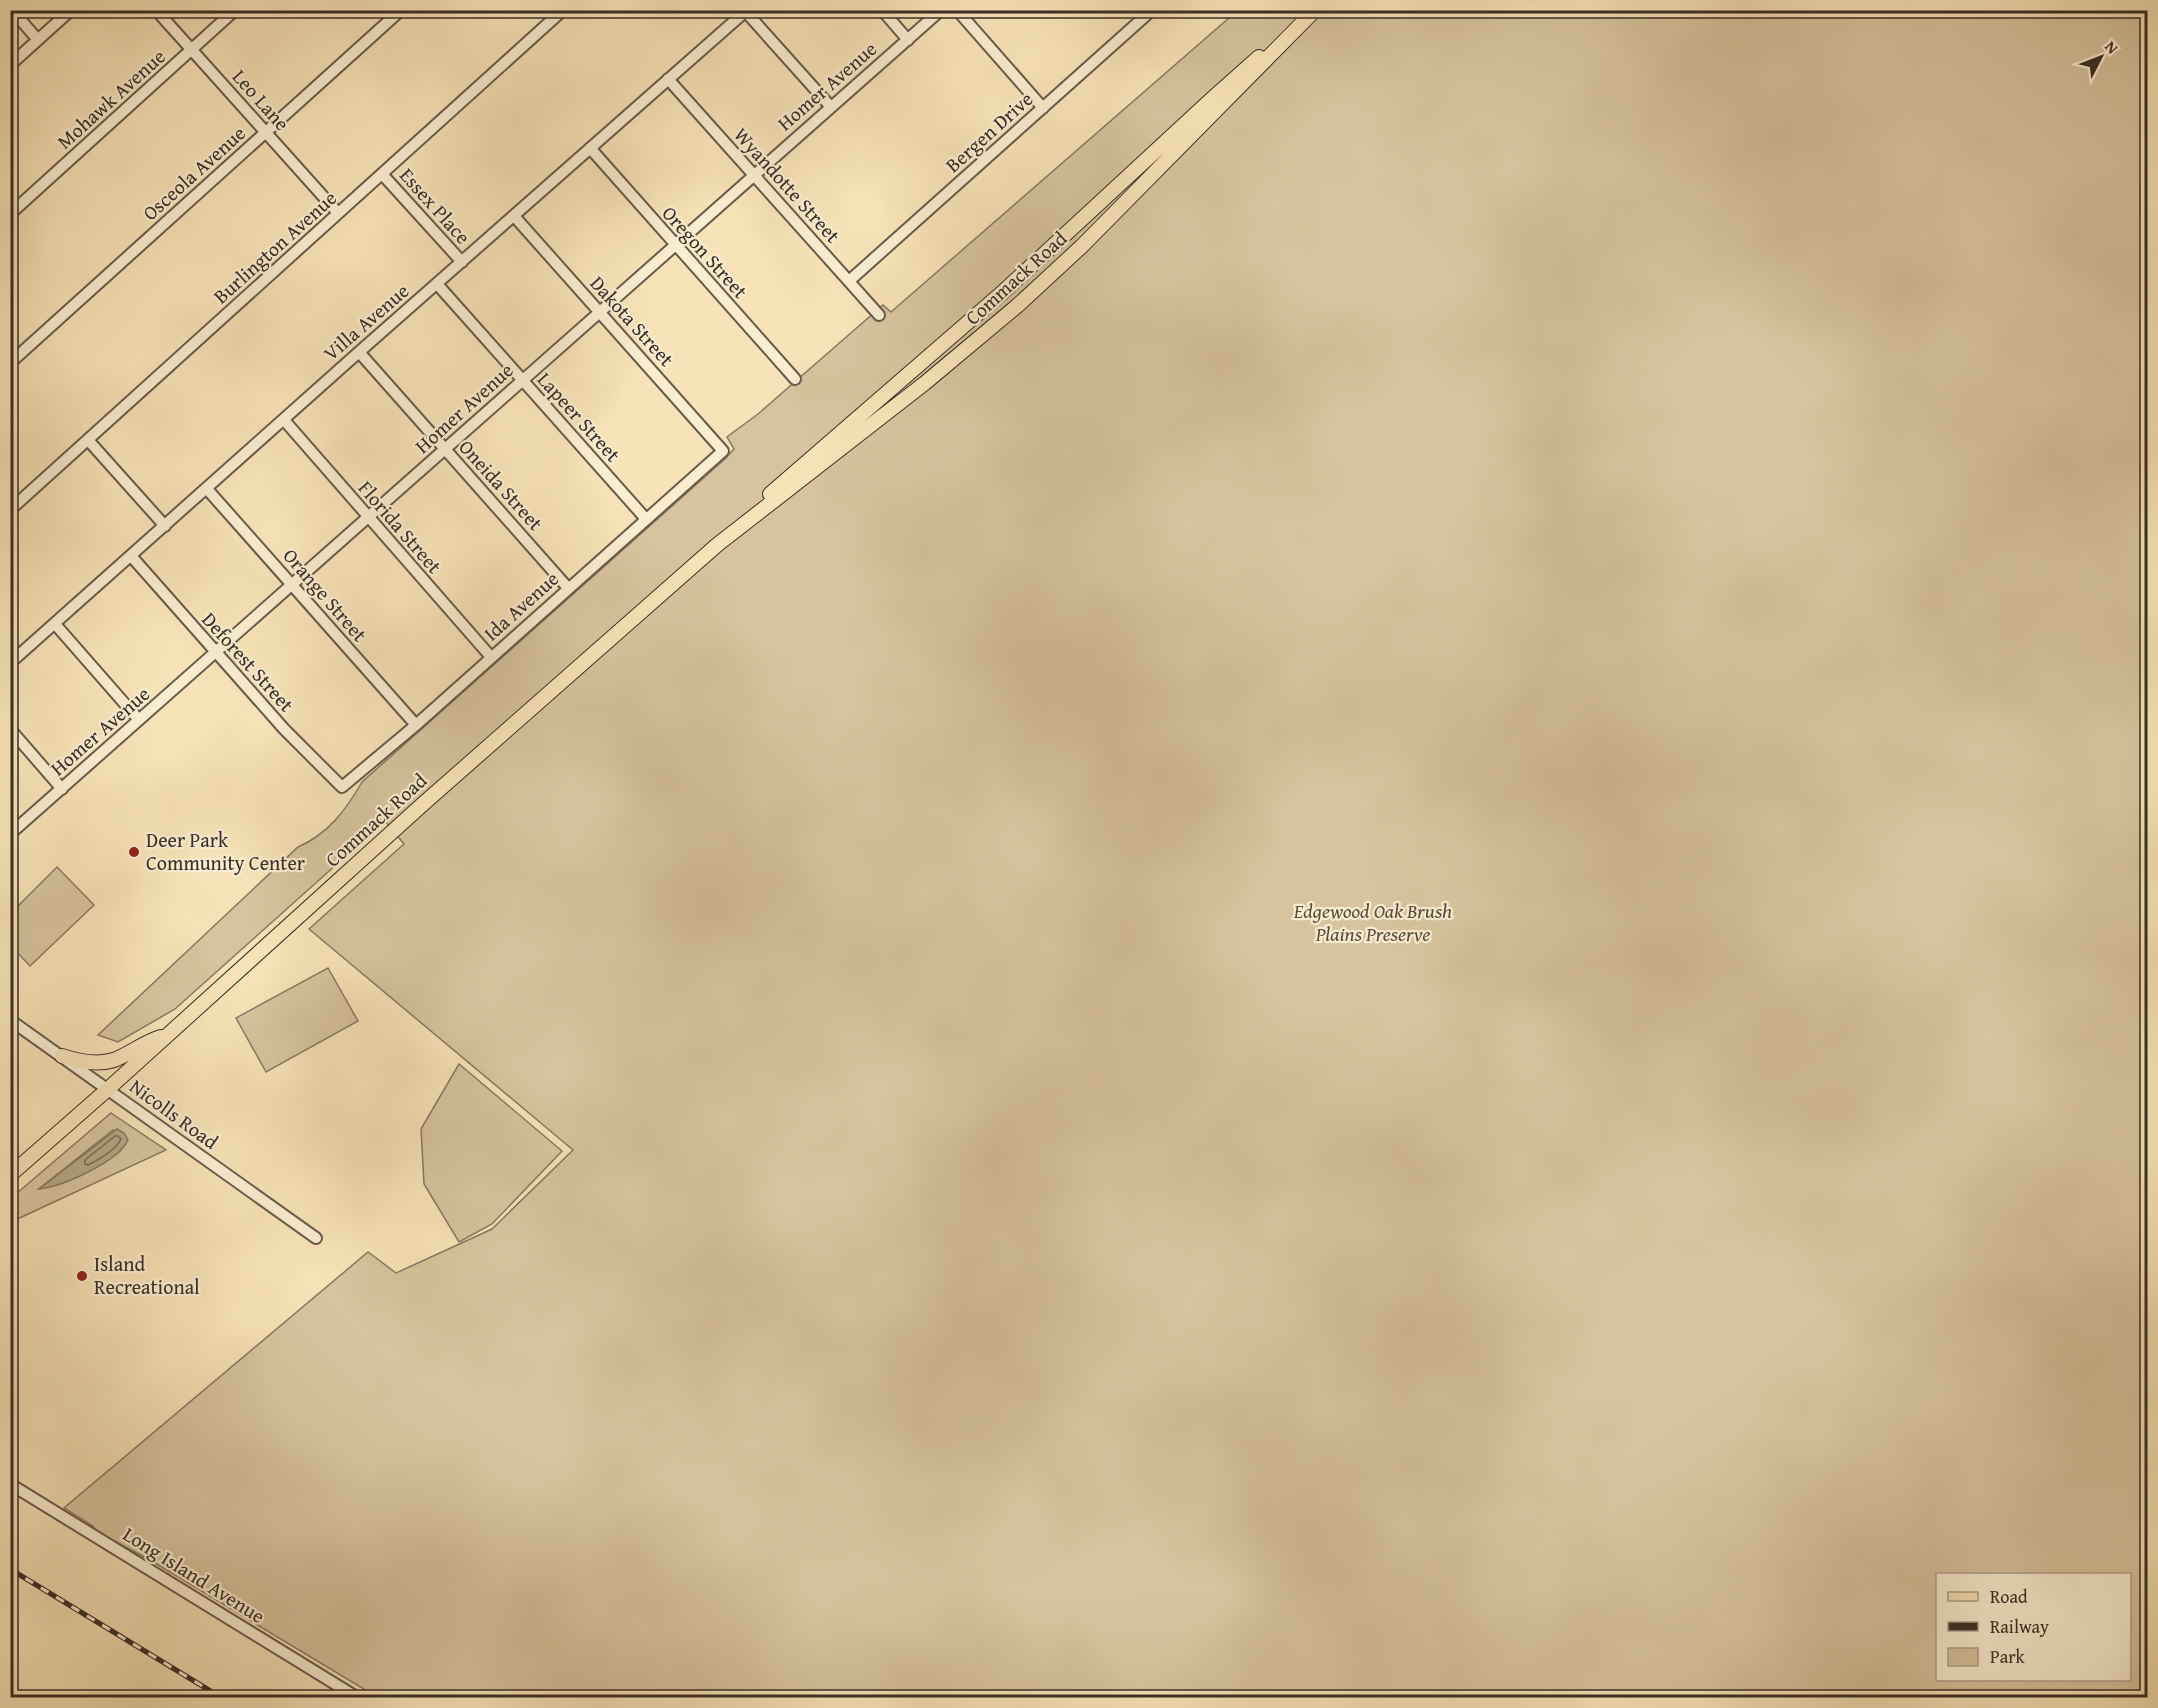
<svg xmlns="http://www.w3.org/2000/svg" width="2158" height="1708" viewBox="0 0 2158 1708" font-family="'Gentium Book Plus',serif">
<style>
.green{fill:#d7c49e;stroke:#887962;stroke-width:1.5;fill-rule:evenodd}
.water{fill:#b6a585;stroke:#84755f;stroke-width:1.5}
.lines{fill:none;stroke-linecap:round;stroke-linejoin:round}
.shore{stroke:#776a55;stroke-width:1.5}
.minor-casing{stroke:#685b4a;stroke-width:14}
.major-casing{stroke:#382e25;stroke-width:16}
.minor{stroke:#faedd0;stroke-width:10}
.major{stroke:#f7e3b7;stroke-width:14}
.rail-casing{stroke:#382e25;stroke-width:5}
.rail{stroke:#faedd0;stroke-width:3;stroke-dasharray:9;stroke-linecap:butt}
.poi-dot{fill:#8f2418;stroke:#faedd0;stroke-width:2}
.labels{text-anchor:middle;stroke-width:4.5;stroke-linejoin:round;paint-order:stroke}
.street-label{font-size:20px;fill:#382e25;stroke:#faedd0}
.poi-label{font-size:20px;fill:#382e25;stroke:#faedd0;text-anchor:start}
.park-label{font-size:20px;font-style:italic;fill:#584c3d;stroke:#faedd0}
</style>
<rect width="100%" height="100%" fill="#f7e3b7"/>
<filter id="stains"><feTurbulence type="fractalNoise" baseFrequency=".00333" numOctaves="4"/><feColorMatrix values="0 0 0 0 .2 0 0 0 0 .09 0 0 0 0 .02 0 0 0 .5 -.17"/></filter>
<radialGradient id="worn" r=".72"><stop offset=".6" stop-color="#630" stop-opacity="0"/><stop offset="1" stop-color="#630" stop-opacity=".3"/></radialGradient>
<path class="green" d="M1237,11h910v1686h-1770l-227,-137 -53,-28 -4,-6 -29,-18 304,-256 28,21 96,-44 81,-79 -264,-221 95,-85 -19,-23 -210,188 -57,33 -20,-7 200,-188c30,-13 48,-37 64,-65l364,-324 8,-9 -7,-12 31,-23 125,-109 8,7zM1938,1574h192v106h-192z
M57,867l37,38 -64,61 -19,-20v-33z
M328,968l30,53 -92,51 -30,-54z
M459,1064l103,87 -70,73 -33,18 -35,-58 -3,-55z
M111,1113l55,37 -155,72 -1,-23zM113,1130l7,21c-25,16 -50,35 -80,37z"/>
<path class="water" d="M117,1129l7,4 4,7c-10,22 -65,46 -89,49z"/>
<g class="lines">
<path class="shore" d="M115,1136h3l3,3c-5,11 -23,21 -33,26l-3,-1v-4z"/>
<defs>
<path id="minor" d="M12,10l26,30
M156,10l182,203
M882,10l26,30
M957,10l86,98
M746,12l85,95
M10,65l61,-55
M668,79l211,236
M590,148l205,231
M382,174l80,88
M10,214l225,-204
M849,281l303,-271
M437,284l209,235
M359,352l209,236
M10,363l391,-353
M284,420l207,237
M88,440l77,86
M207,489l209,236
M10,510l553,-500
M132,557l152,172 58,58 74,-62 307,-274 -209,-235
M55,624l84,96
M10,663l349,-311 388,-342
M10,729l52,60
M10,834l931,-824
M10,1020l306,218
M10,1484l348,214"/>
<path id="major" d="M770,494l234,-203 209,-193 46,-41
M62,1056c15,5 36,9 52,4 16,-6 30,-18 47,-23
M10,1175l98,-86 315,-285 294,-259 208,-162 92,-77 65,-60 233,-236"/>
</defs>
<use href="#minor" class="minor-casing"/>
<use href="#major" class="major-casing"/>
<use href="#minor" class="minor"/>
<use href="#major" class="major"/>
<defs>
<path id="rail" d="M10,1569l212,129"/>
</defs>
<use href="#rail" class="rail-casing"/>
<use href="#rail" class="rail"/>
</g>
<g class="poi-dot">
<circle cx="134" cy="852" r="6"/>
<circle cx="82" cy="1276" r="6"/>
</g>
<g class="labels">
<g class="street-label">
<text transform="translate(827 86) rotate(-41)" y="7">Homer Avenue</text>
<text transform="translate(111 99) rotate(-42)" y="7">Mohawk Avenue</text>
<text transform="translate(261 100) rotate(48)" y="7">Leo Lane</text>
<text transform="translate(989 132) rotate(-42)" y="7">Bergen Drive</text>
<text transform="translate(194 173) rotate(-42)" y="7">Osceola Avenue</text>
<text transform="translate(787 185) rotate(48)" y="7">Wyandotte Street</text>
<text transform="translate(435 206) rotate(48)" y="7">Essex Place</text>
<text transform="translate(275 247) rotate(-42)" y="7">Burlington Avenue</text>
<text transform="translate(705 252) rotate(48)" y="7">Oregon Street</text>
<text transform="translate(1016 278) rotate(-42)" y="7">Commack Road</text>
<text transform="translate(632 321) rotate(48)" y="7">Dakota Street</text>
<text transform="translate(366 322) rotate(-41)" y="7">Villa Avenue</text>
<text transform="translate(464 408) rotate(-42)" y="7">Homer Avenue</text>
<text transform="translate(579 417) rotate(48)" y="7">Lapeer Street</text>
<text transform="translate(501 485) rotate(48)" y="7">Oneida Street</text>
<text transform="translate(400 527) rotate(49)" y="7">Florida Street</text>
<text transform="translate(325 595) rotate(49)" y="7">Orange Street</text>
<text transform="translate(521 606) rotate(-42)" y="7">Ida Avenue</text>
<text transform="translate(248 662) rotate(48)" y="7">Deforest Street</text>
<text transform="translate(100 731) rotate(-41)" y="7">Homer Avenue</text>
<text transform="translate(376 820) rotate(-42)" y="7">Commack Road</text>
<text transform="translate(174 1114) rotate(36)" y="7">Nicolls Road</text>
<text transform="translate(194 1575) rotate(32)" y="7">Long Island Avenue</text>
</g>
<g class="poi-label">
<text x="146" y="847">Deer Park<tspan x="146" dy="23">Community Center</tspan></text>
<text x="94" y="1271">Island<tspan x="94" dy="23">Recreational</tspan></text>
</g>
<g class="park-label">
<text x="1373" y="918">Edgewood Oak Brush<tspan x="1373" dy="23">Plains Preserve</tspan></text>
</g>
</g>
<rect width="2158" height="1708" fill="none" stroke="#f7e3b7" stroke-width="36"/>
<rect x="12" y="12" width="2134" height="1684" fill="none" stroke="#382e25" stroke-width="3"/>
<rect x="18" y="18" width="2122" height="1672" fill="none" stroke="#382e25" stroke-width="1.5"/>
<rect x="1936" y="1573" width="195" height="108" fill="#faedd0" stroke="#aca18c" stroke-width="1.5"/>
<rect x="1948" y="1592" width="30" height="9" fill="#f7e3b7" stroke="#aca18c" stroke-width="1.5"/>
<text x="1990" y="1603" font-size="18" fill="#382e25">Road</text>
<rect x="1948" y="1622" width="30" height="9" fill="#382e25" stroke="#aca18c" stroke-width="1.5"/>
<text x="1990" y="1633" font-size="18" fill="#382e25">Railway</text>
<rect x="1948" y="1648" width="30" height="18" fill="#d7c49e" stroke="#aca18c" stroke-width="1.5"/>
<text x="1990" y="1663" font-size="18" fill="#382e25">Park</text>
<g transform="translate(2101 57) rotate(48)" stroke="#faedd0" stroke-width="4.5" paint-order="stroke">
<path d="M0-4.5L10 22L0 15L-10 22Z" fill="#382e25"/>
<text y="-9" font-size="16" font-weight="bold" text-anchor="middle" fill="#382e25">N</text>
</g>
<rect width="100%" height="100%" filter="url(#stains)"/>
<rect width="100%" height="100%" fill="url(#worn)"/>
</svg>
